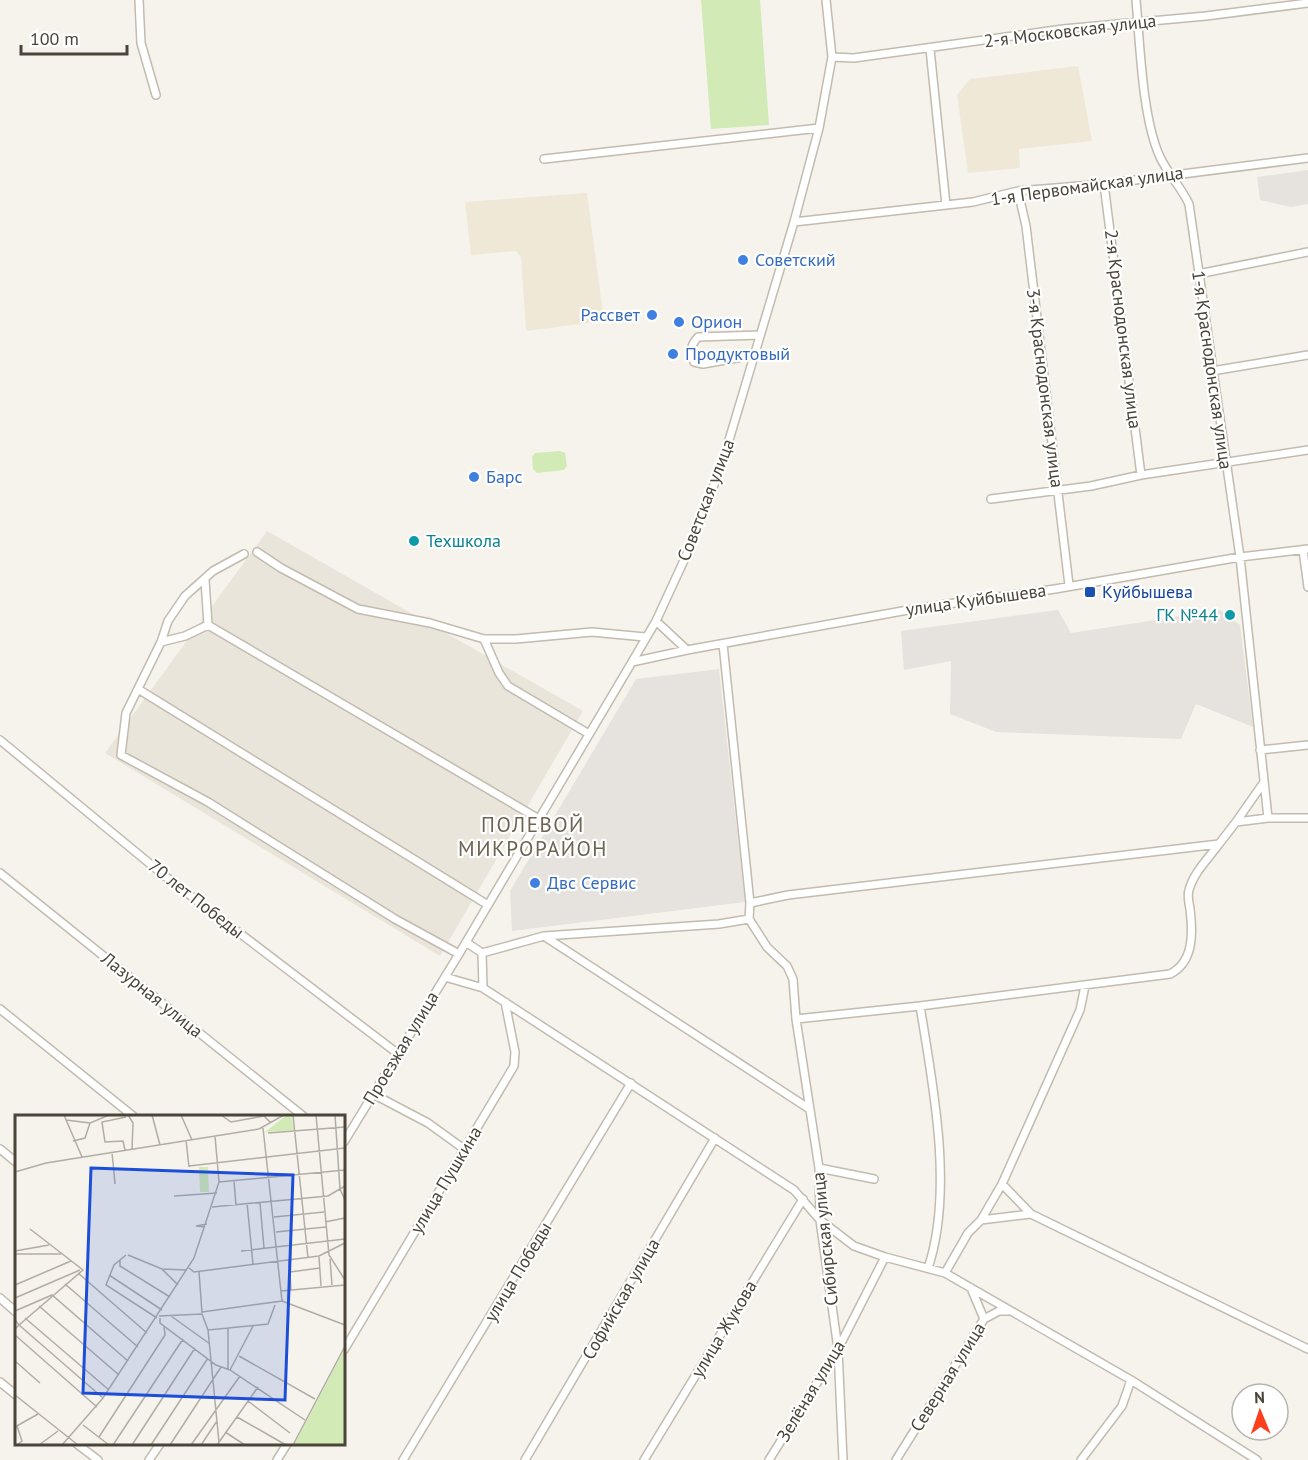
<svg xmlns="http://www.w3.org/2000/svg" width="1308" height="1460" viewBox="0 0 1308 1460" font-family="'PT Sans',sans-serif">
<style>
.residential{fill:#eae5da}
.industrial{fill:#e6e2dd}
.education{fill:#efe8d6}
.green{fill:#d2eab5}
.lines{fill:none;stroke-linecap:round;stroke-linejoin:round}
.minor-casing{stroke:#c2bbae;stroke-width:10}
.minor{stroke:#fff;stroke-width:7}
.shop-dot{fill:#3f7fe0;stroke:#fff;stroke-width:2}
.culture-dot{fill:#0f9aa8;stroke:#fff;stroke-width:2}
.transit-dot{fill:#1a4fb4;stroke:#fff;stroke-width:2}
.labels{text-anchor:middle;stroke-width:4.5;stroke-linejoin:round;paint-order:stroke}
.street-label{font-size:18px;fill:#4b4439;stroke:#fff}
.shop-label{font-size:18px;fill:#366cbe;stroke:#fff;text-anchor:start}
.culture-label{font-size:18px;fill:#0d838f;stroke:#fff;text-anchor:start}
.transit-label{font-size:18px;fill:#164399;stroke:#fff;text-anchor:start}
.quarter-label{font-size:21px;letter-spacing:1.5px;fill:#6e6250;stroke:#fff}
.inset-road{fill:none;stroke:#b2ada4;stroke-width:1.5}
.view{fill:#1d4ed8;fill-opacity:0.15;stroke:#1d4ed8;stroke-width:3}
.inset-edge{fill:none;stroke:#4b4439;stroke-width:3}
</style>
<rect width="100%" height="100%" fill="#f6f3ec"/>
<path class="residential" d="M267,531l316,180 -143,245 -335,-203z"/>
<path class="industrial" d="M1308,170v34l-17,3 -31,-7 -3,-23z
M1058,610l13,23 149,-23 20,15 13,102 -57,-23 -15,35 -185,-7 -46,-18 1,-53 -47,9 -3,-39z
M719,669l26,233 -233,29 -2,-40 126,-212z"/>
<path class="education" d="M1078,66l14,75 -73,8 1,19 -52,5 -11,-78 13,-16z
M587,193l17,128 -78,10 -5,-74 -5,-6 -45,4 -6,-53z"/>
<path class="green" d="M701,0h59l9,125 -58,4z
M560,451l5,2 2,13 -3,4 -27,3 -4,-4 -1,-12 3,-4z"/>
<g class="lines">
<defs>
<path id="minor" d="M139,0l2,43 15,52
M930,49l16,156
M832,57l22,1 209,-29 143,-13 102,-13
M544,159l275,-31
M1104,184l37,291
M1018,191l8,35 43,359
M794,222l179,-20 45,-11 86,-7 204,-26
M1198,274l110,-22
M754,355l-51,9 -9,-2c-4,-11 -4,-16 4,-25l62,-2
M1212,371l96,-16
M991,499l100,-13 50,-11 167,-25
M1303,550l5,37
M257,552l24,16 77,41 72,14 54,16h32l76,-7 53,5
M244,554l-31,17 -28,25 -17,25 -7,21 -35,71 -5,42 87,47 187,117 64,35
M205,580l3,45 331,194
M656,621l31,29 232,-42 136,-19 185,-32 68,-8
M484,639l15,34 9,13 81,48
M161,642l24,-6 23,-11
M723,644l27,259 -1,16
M632,662l55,-12
M138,689l350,216
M0,740l166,137 231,176
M1260,750l48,-5
M1268,818h40
M1236,822l28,-40
M0,873l303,243
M750,903l38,-8 431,-51 17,-22 32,-4 -28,-261 -51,-353c-8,-17 -21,-30 -29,-47 -18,-39 -20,-114 -24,-157
M544,936l264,172
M466,942l16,11 62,-17 175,-12 30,-5 18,28 20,19 6,13 3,40 124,-13c13,79 34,185 8,262
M482,953l1,35 311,202 26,30 34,26 31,11 60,16 186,107 126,80
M445,977l38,11
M920,1006l250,-32c24,-12 23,-41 20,-65 -1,-7 -3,-13 -1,-19 5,-18 19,-31 30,-46
M0,1009l133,107
M796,1019l23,149 1,52 18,129 5,111
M373,1094l55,29 36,26
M344,1142l115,-188 173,-292 24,-41 30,-65 35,-89 73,-245 25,-94 13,-71 -6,-57
M0,1149l16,13
M819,1168l55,11
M1002,1184l29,30 277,135
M981,1220l50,-6
M945,1273l23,-40 13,-13 21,-36 78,-174 5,-24
M971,1288l13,31
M0,1298l16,14
M344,1350l170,-284 1,-14 -10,-50
M0,1382l16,13
M77,1444l21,16
M149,1460l11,-16
M277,1460l10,-16
M403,1460l228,-377
M525,1460l190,-322
M644,1460l159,-261
M769,1460l69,-111 47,-92
M896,1460l88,-141 15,-8h9
M1081,1460l41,-54 9,-26"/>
</defs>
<use href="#minor" class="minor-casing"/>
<use href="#minor" class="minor"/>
</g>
<g class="shop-dot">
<circle cx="743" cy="260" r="6"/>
<circle cx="652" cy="315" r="6"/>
<circle cx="679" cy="322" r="6"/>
<circle cx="673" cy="354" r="6"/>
<circle cx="474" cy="477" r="6"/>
<circle cx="535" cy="883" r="6"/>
</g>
<g class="culture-dot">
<circle cx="414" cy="541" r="6"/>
<circle cx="1230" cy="615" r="6"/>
</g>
<rect class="transit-dot" x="1084" y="586" width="12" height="12" rx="3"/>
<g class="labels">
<g class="street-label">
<text transform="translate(1070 31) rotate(-7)" y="6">2-я Московская улица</text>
<text transform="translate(1087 186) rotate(-8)" y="6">1-я Первомайская улица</text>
<text transform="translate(1123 329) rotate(83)" y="6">2-я Краснодонская улица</text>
<text transform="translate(1212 370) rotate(82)" y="6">1-я Краснодонская улица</text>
<text transform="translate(1045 388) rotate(83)" y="6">3-я Краснодонская улица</text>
<text transform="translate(706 500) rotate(-69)" y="6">Советская улица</text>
<text transform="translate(976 600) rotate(-8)" y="6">улица Куйбышева</text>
<text transform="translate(196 899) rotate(38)" y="6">70 лет Победы</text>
<text transform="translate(152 995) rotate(39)" y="6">Лазурная улица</text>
<text transform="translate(401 1048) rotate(-59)" y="6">Проезжая улица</text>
<text transform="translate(446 1180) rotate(-59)" y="6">улица Пушкина</text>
<text transform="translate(825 1239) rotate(-96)" y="6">Сибирская улица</text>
<text transform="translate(518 1272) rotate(-59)" y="6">улица Победы</text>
<text transform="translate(621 1299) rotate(-60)" y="6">Софийская улица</text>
<text transform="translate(724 1329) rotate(-59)" y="6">улица Жукова</text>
<text transform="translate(948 1377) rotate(-58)" y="6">Северная улица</text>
<text transform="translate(811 1391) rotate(-59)" y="6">Зелёная улица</text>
</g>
<g class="shop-label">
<text x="755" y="266">Советский</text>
<text x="640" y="321" text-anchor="end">Рассвет</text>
<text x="691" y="328">Орион</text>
<text x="685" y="360">Продуктовый</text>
<text x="486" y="483">Барс</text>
<text x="547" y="889">Двс Сервис</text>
</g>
<g class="culture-label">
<text x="426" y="547">Техшкола</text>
<text x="1218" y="621" text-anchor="end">ГК №44</text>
</g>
<g class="transit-label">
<text x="1102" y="598">Куйбышева</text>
</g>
<g class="quarter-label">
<text x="533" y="832">ПОЛЕВОЙ<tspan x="533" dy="24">МИКРОРАЙОН</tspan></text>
</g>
</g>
<g transform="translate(15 1115)">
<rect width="330" height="330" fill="#f6f3ec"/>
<path d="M272,0h4l3,15 -29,2zM184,52h9l1,25h-9zM330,233v97h-51z" fill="#d2eab5"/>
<path class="inset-road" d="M49,0l18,42M113,0l5,8 -1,26M137,0l8,30M166,0l11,25M206,0l10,7 33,-6 7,7M278,0l15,143M301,0l13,140 16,25M320,0l5,74 5,11M51,5l24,3M253,18l77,-6M171,25l3,27M58,26l12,-3 5,-15 19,-8M110,35l-2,-9 -18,1 -3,-20 24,-5M97,37l3,32M174,51l156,-18M0,57l31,-9 213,-34 25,-14M219,66l2,24M204,67l126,-12M159,81l43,-3M232,88l6,61M245,88l4,45M197,92l116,-11 17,-10M259,102l50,-5M310,107l20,-4M190,112l-9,-1 11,-2M261,117l50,-5M0,136l34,-6M226,136l104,-12M0,139h46M111,140l-12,10 -8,20 51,33M113,140l34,14 25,1M304,142l2,29M315,144l2,26M105,145v6l50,31M274,145l2,30M174,153l5,4 125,-16 26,-13M147,154l16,16M184,157l3,41M275,157l30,-4M63,158l69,60M94,160l53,35M50,169l73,63M0,170l56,-24M266,176l64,-6M0,183l65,-28M267,186l63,24M24,191l80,69M0,196l37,-16 76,66M187,197l80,-11 -19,-173M144,201l43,-2 6,16 20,-2v41M156,201l39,28M10,203l84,72M145,203v5l56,42 14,5 75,50M0,205l4,5 64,-55 -53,-41M213,213l40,-4 7,-19M0,214l4,-4 84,73M193,215l11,112M0,220l82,72M224,241l76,43M0,246l25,22M215,255l23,-44M0,280l63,50M233,286l42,32M222,302l49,28M68,310l26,20M2,311l5,15 -5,4M0,312l23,-13M210,317l20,13M84,322l66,-102 -1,-9M24,330l19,-14M47,330l41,-47 91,-140 25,-76 -4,-46M98,330l70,-106M117,330l63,-97M136,330l57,-87M155,330l51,-78M176,330l49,-69M186,330l16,-24M202,330l41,-58M278,330l52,-99"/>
<path class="view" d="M76,53l202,7 -8,225 -202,-7z"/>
<rect width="330" height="330" class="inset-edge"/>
</g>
<g transform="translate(1260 1412) rotate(358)"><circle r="28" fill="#ffffff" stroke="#b7b4b0" stroke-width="1.5"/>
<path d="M0-4.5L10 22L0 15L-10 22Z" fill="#fc3f1d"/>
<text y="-9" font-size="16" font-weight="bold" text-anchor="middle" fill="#4b4439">N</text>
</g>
<path d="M21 45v9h106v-9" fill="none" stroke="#4b4439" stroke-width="3"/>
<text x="30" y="45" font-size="18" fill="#4b4439" stroke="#ffffff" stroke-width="4.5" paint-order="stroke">100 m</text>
</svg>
